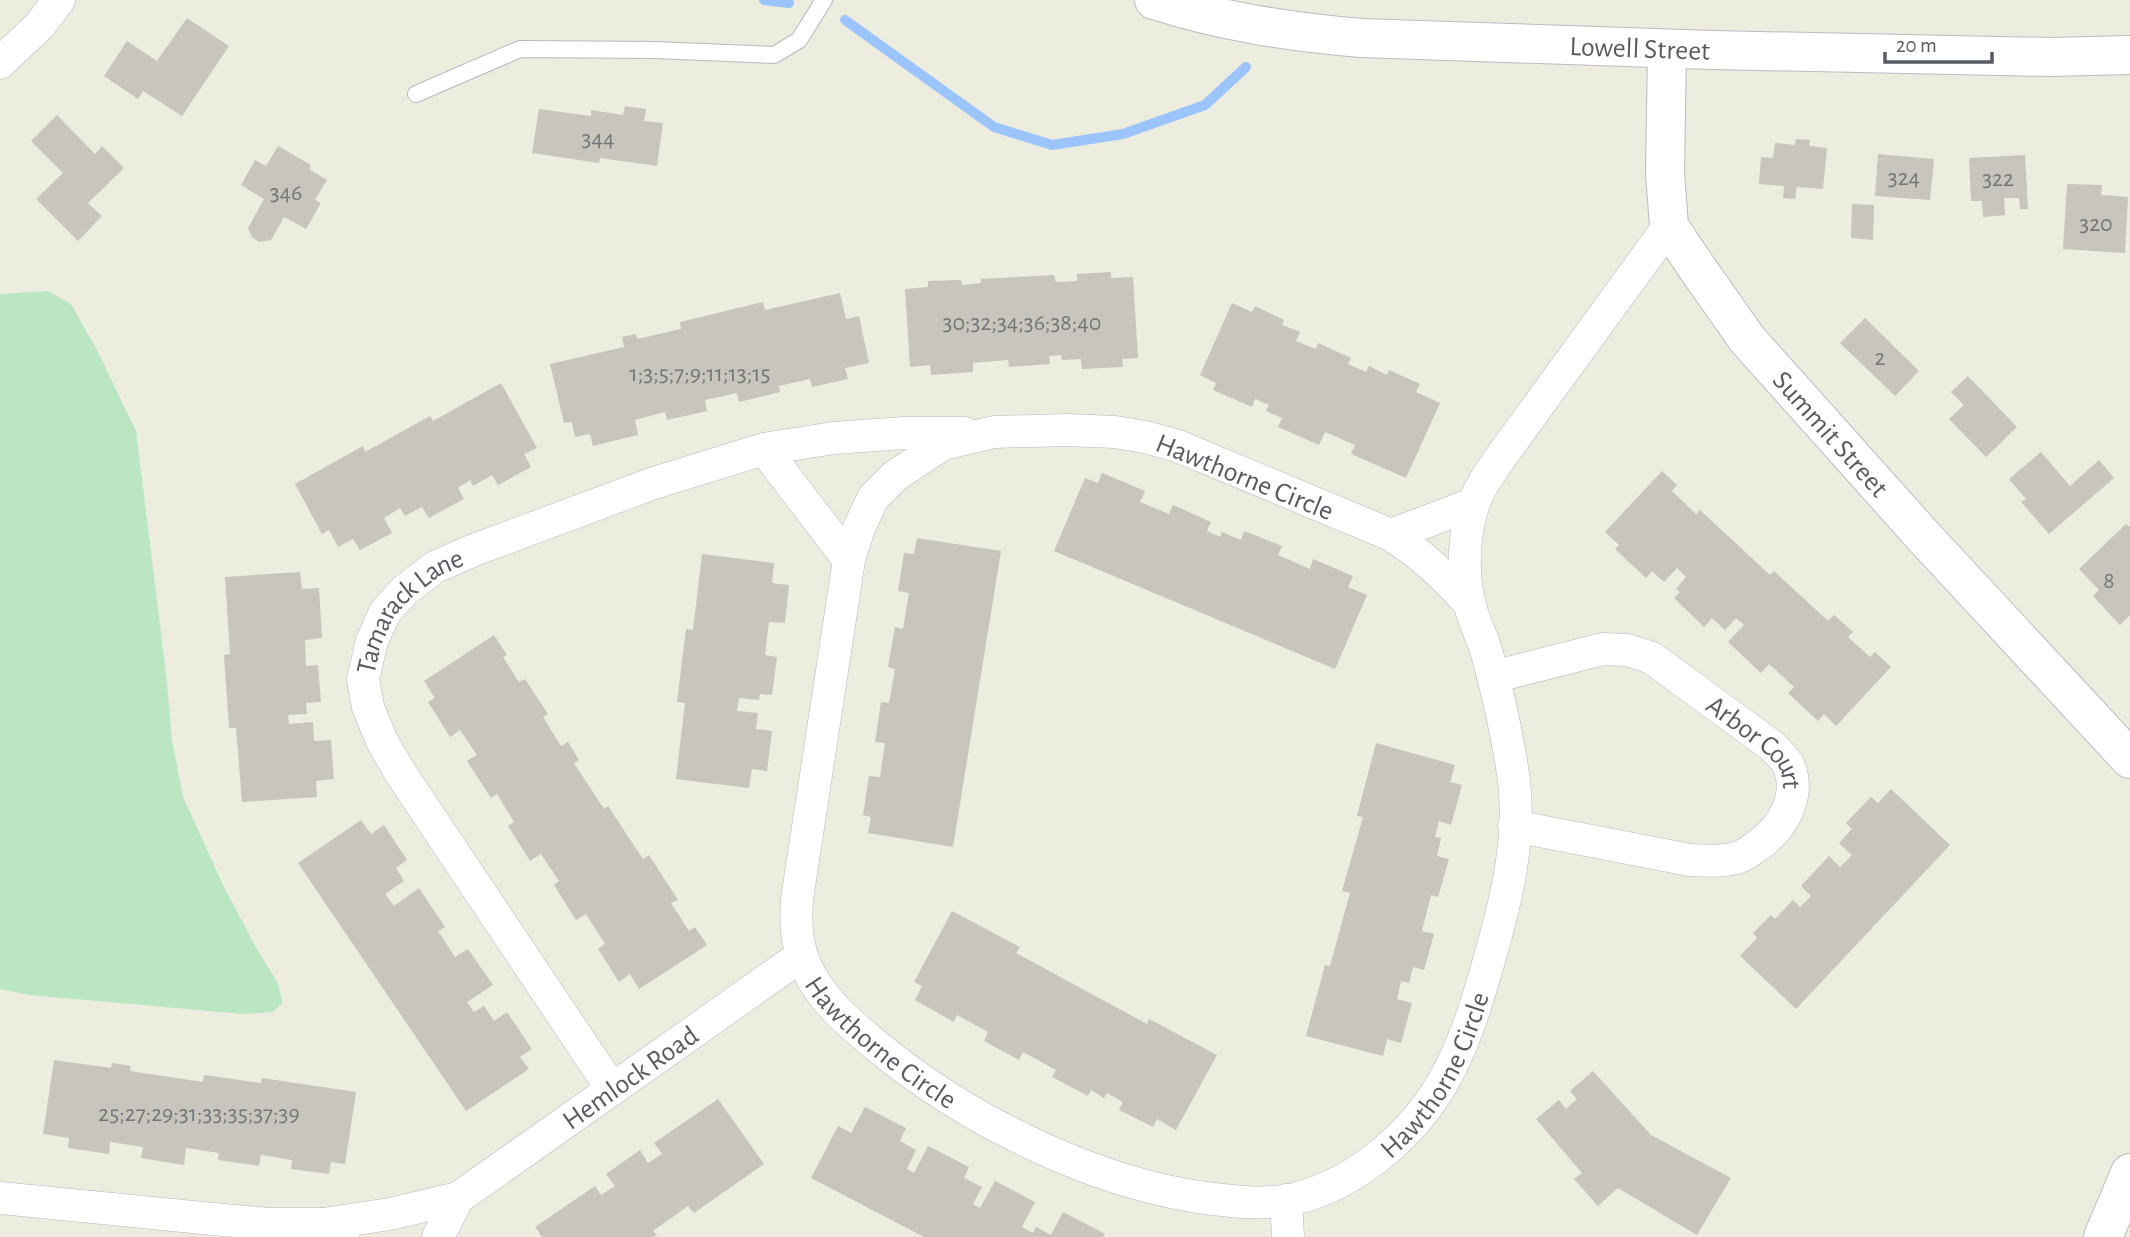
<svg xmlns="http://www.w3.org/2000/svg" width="2130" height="1237" viewBox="0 0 2130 1237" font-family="'Alegreya Sans',sans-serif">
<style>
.green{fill:#bae6c1}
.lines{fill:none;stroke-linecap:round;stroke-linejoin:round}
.stream{stroke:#9cc4ff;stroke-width:10}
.building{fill:#c7c5bc}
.lane-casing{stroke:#b7b9bf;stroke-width:18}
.street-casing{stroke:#b7b9bf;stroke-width:33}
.secondary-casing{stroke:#babcc4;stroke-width:40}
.lane{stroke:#fff;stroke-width:16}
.street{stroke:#fff;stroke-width:32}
.secondary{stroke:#fff;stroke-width:38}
.labels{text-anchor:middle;stroke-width:7;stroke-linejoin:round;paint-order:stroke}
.number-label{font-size:24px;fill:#747678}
.street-label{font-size:28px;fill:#585b61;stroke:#fff}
</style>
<rect width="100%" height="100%" fill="#ececdf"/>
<path class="green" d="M48,291l23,13 26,46 39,81 30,243 6,66 11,57 42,92 33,62 20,32 4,20 -9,9 -30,2 -213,-19 -30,-6v-695z"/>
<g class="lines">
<path class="stream" d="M764,0l25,3
M845,20l149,107 58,18 71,-11 82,-29 41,-38"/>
</g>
<path class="building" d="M187,18l42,28 -47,70 -39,-25 -5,8 -34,-23 23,-35 30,20z
M625,106l21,3 -2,12 19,2 -6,43 -57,-8 -1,5 -67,-10 7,-44 52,7v-6l32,5z
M57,115l38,39 7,-8 22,22 -36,35 14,13 -24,25 -42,-42 27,-26 -32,-32z
M1796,139l14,1 -1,6 18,2 -4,41 -26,-2 -2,12 -12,-1 1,-12 -25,-2 2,-27 12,1 2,-15 20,2z
M278,146l33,19 -2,4 18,11 -12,20 6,3 -15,26 -22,-12 -13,23 -12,2 -7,-5 -4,-9 16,-29 -23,-14 14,-25 11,6z
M1878,154l56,5 -4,41 -55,-4z
M2025,155l3,54h-8l-1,-11h-15l1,17 -22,2 -1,-16h-11l-2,-43z
M2067,184l35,1 -1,10 27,2 -3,56 -62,-4z
M1852,204l22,1 -1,35 -22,-2z
M1111,272v6l22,-1 5,81 -16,1 1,8 -41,2 -1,-10 -19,1 -1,-5 -12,1 1,8 -41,3 -1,-7 -35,3v9l-42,3 -1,-10 -20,2 -5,-78 23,-2v-6l33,-1 1,5 19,-2v-4l73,-4 2,7 21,-1v-7z
M840,293l6,26 13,-3 10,47 -24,5 3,11 -36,8 -2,-8 -31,7 1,6 -41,10 -2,-9 -32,7 2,11 -40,9 -2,-8 -30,8 3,15 -45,11 -3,-12 -15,3 -3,-15 -8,1 -14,-59 74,-17 -2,-10 14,-3 1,5 44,-10 -1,-7 83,-20 2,8z
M1232,303l20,9 3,-6 29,14 -2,5 18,7 -4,9 20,8 2,-6 33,15 -3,6 18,8 3,-6 18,9 2,-5 31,14 -4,8 24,11 -34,75 -55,-24 4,-9 -30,-13 -6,13 -41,-18 4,-9 -16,-7 3,-6 -14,-6 -3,8 -39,-17 3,-7 -16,-8z
M1865,318l54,53 -24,25 -55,-53z
M1968,376l49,51 -31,30 -37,-38 15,-14 -13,-13z
M501,383l36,65 -13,6 7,13 -33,18 -6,-10 -19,11 -3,-6 -12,8 6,11 -35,19 -7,-11 -17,9 -5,-8 -16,10 8,15 -32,17 -7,-11 -15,8 -9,-17 -7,4 -27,-50 68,-38 2,6 65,-36 3,5z
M2041,452l29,34 29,-26 15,18 -65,56 -28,-32 5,-3 -17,-20z
M1662,471l15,14 -5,6 24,23 4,-4 70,65 4,-4 54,50 6,-6 19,17 -5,5 22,20 5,-5 16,15 -55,59 -12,-12 -6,7 -30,-28 6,-6 -25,-23 -8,9 -33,-31 16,-17 -8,-7 -11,12 -13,-12 -8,9 -30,-29 6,-6 -4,-3 10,-12 -9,-9 -13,14 -12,-11 -6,7 -31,-29 4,-4 -14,-13z
M1102,473l43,18 -5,11 29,12 4,-9 38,17 -4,9 13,6 2,-5 19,8 3,-9 38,15 -4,9 32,14 3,-10 40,17 -5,11 19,8 -32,74 -281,-118 31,-73 13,5z
M2126,524l4,3v88l-10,10 -27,-29 6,-6 -20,-21z
M917,538l84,13 -48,296 -85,-14 3,-16 -8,-2 6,-39 11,1 5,-34 -10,-1 6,-40 8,1 6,-34 -7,-2 7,-40 8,2 6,-36 -11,-2 6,-38 10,1z
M702,554l72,9 -2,20 17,2 -4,38 -16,-1 -4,33 12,2 -5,38 -12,-1 -1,6 -20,-2 -2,13 21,2 -2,16 16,2 -5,40 -15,-2 -3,19 -73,-9 9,-76 -8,-1 9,-73 7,1z
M300,572l2,17 17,-1 3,50 -17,2 1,26 12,-1 3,37 -15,1 1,11 -19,1 1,9 24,-2 1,19 17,-1 3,39 -18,2 1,16 -75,5 -6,-74h-7l-5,-73 6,-1 -5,-77z
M494,635l13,20 -4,2 16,25 6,-3 23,35 -5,3 18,29 7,-4 11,18 -5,3 30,46 4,-3 35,53 6,-4 29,45 -7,3 18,28 6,-4 12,18 -68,44 -9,-15 -11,8 -21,-33 7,-5 -19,-30 -10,6 -22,-35 5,-4 -18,-27 -11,7 -22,-35 6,-4 -17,-28 -6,4 -24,-37 10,-6 -17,-25 -10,7 -22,-35 7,-4 -11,-17z
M1376,743l79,22 -5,17 12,3 -11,40 -12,-4 -4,16 6,1 -4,18 12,3 -11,38 -7,-2 -9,36 12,3 -10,36 -11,-3 -4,16 -8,-2 -4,18 15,4 -11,40 -14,-4 -4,17 -77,-20 19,-71 5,1 20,-73 -8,-2 21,-74 -6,-1z
M1891,789l59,56 -154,164 -56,-53 17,-18 -4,-5 18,-18 4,4 18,-19 7,7 11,-11 -10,-10 28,-30 11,11 12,-12 -13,-12 13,-14 -6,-6 25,-26 7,6z
M361,820l10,14 13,-9 23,35 -11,8 8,13 -19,13 9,12 25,-18 26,39 -7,4 17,26 13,-8 25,36 -26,17 7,10 10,-6 10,15 13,-9 25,37 -12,8 9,12 -63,42 -168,-248z
M952,911l68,36 -4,6 131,71 2,-5 68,36 -41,75 -19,-11 -4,8 -34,-17 4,-8 -16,-9 -3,5 -13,-8 -3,6 -36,-19 4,-7 -33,-18 -4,8 -35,-19 4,-9 -31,-17 -3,7 -39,-22 7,-14 -8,-4z
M54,1060l57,8 1,-5 19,3 -1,5 73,11 1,-7 57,8 1,-5 94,14 -11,72 -14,-2 -2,12 -38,-5 1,-9 -31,-5 -2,11 -41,-6 1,-7 -33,-5 -2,17 -43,-7 2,-11 -33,-5 -1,12 -41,-6 1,-10 -26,-4z
M1593,1071l58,64 80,43 -34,57 -79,-47 -20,18 -24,-27 8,-6 -46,-54 23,-19 7,9 11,-10 -7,-8z
M718,1099l46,65 -70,49 -6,-7 -35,25 4,4 -4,2h-111l-7,-10 60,-41 6,9 14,-9 -9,-12 34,-24 8,13 14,-9 -8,-11z
M865,1107l41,21 -6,13 16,9 -9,19 7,4 14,-27 41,21 -5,11 18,9 -9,17 7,4 15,-27 40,21 -13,25 11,6 3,-6 15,8 12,-23 42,22 -2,3h-179l-113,-59 27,-52 13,7z"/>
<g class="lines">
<defs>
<path id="lane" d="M416,94l104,-45 135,1 119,5 25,-15 25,-40"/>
<g id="street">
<path d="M0,63l40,-38 19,-25"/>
<path d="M764,449l85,111"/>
<path id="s1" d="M1473,504l-82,31 -213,-89 -33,-9 -30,-5 -49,-2 -72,2 -51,12 -48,32 -22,22 -14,30 -10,32 -52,339c-2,29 0,54 15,79 16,28 42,49 66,69 90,74 219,138 335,152 26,3 55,6 81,0 66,-16 126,-70 156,-130 18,-35 29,-74 40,-112 16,-56 31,-117 24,-176 -6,-44 -16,-88 -28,-131 -5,-16 -14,-32 -17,-49 -7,-30 -5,-66 4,-95 6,-19 19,-36 30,-52l166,-228"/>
<path d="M1391,535c33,21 52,40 78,68"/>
<path id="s2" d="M1493,677l110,-28 24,1 25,8 120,88c5,6 14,13 17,20 12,31 -6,62 -32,80 -5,4 -12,9 -18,11 -16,5 -32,4 -49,3l-176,-34"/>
<path id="s3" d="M612,1089l-211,-315 -19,-33 -14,-34 -5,-28 9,-38 13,-29 19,-21 31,-24 39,-17 180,-67 110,-34 70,-11 70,-5h60"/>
<path d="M0,1198l213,21 56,5h54l20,13"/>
<path d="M1286,1200l2,37"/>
<path d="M323,1224l67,-10 68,-16"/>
<path id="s4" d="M438,1237l20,-39 343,-242"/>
</g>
<g id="secondary">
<path id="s5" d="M1154,0c68,22 136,32 207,38l352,12 338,7 79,-2"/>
<path id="s6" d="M1667,49l-2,124 4,53 26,39 52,74 177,198 206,222"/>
<path d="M2103,1237l27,-64"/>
</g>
</defs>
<use href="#lane" class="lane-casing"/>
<use href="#street" class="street-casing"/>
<use href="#secondary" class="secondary-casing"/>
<use href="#lane" class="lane"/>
<use href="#street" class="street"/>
<use href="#secondary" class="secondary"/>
</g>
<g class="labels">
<g class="number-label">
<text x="598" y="146">344</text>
<text x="1904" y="185">324</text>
<text x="1998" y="186">322</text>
<text x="286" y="200">346</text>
<text x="2096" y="231">320</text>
<text x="1022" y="330">30;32;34;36;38;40</text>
<text x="1880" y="365">2</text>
<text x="700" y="381">1;3;5;7;9;11;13;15</text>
<text x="2109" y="588">8</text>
<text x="199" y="1121">25;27;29;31;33;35;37;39</text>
</g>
<g class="street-label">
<text dy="10" stroke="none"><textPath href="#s5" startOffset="490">Lowell Street</textPath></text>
<text dy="10" stroke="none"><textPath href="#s6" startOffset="441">Summit Street</textPath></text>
<text transform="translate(1245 476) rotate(22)" y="10">Hawthorne Circle</text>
<text dy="10" stroke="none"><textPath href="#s3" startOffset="569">Tamarack Lane</textPath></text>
<text dy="10" stroke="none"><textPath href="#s2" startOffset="299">Arbor Court</textPath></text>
<text dy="10" stroke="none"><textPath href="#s1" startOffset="1232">Hawthorne Circle</textPath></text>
<text dy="10" stroke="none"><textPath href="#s1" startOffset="1883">Hawthorne Circle</textPath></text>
<text dy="10" stroke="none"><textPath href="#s4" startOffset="254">Hemlock Road</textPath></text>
</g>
</g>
<path d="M1885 52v10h107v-10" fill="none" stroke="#585b61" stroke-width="3.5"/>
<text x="1896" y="52" font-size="21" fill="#585b61" stroke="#ffffff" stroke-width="5" paint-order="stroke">20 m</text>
</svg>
